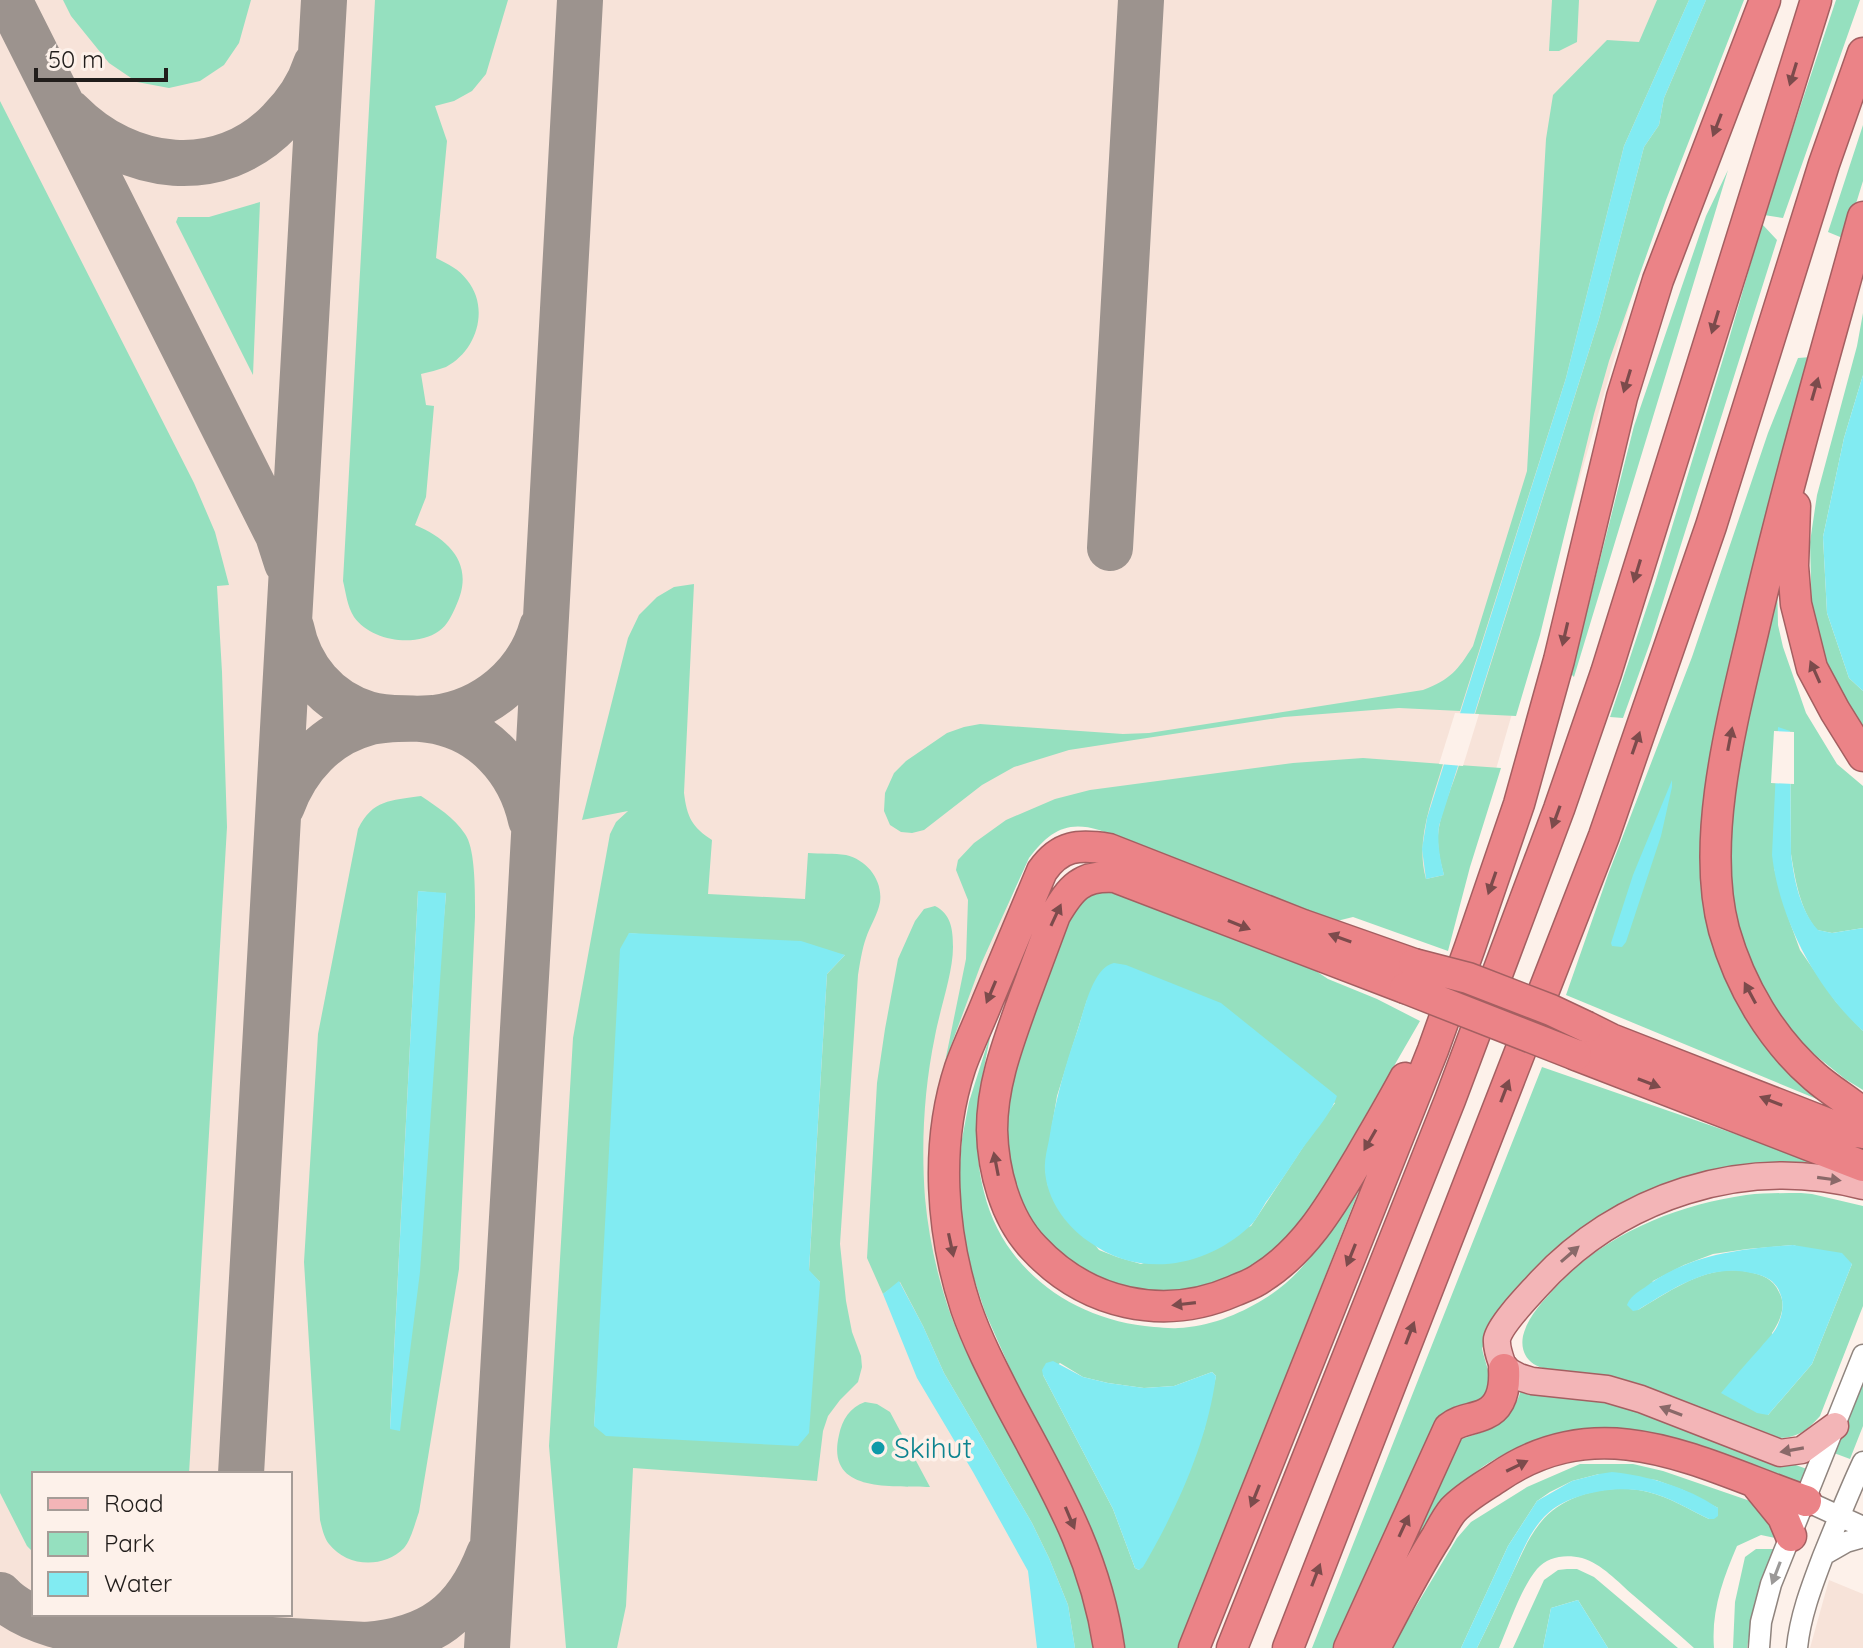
<svg xmlns="http://www.w3.org/2000/svg" width="1863" height="1648" viewBox="0 0 1863 1648" font-family="Quicksand,sans-serif">
<style>
.built{fill:#f7e3d9;fill-rule:evenodd}
.green{fill:#95e0bf;fill-rule:evenodd}
.water{fill:#81ebf2}
.pier{fill:#fdf1ea}
.lines{fill:none;stroke-linecap:round;stroke-linejoin:round}
.taxiway{stroke:#9c938e;stroke-width:46}
.minor-casing{stroke:#8f847e;stroke-width:23}
.major-casing{stroke:#a45f61;stroke-width:29}
.highway-casing{stroke:#a45f61;stroke-width:33}
.minor{stroke:#fff;stroke-width:20}
.major{stroke:#f3b5b7;stroke-width:26}
.highway{stroke:#eb8387;stroke-width:30}
.highway-bridge-casing{stroke:#a45f61;stroke-width:33;stroke-linecap:butt}
.highway-bridge{stroke:#eb8387;stroke-width:30}
.oneway{fill:#7c4b4c}
.oneway2{fill:#8a6969}
.oneway3{fill:#9b9998}
.culture-dot{fill:#0f9aa8;stroke:#fdf1ea;stroke-width:3}
.labels{text-anchor:middle;stroke-width:7;stroke-linejoin:round;paint-order:stroke}
.culture-label{font-size:28px;fill:#0d838f;stroke:#fdf1ea;text-anchor:start}
</style>
<rect width="100%" height="100%" fill="#fdf1ea"/>
<path class="built" d="M0,0h1737l-74,189 -215,747 -365,-116 -35,11 -24,29 -88,267 -2,71 147,379 17,71h-1098zM34,1474h256v140h-256z
M1829,1580l34,14v54h-53z"/>
<path class="green" d="M63,0h188l-12,43 -15,22 -24,16 -31,7 -32,-6 -28,-19 -38,-47z
M375,0h133l-22,74 -14,17 -18,10 -19,5 12,35 -11,117c12,6 23,11 31,22 23,28 10,71 -21,87 -8,3 -17,5 -25,7l5,31 8,1 -8,91 -11,28c36,15 60,41 41,81 -4,9 -9,20 -17,25 -24,17 -68,10 -85,-14 -7,-11 -8,-24 -11,-36z
M1552,0h27l-2,42 -18,9h-10z
M1657,0h32l-65,146 -58,232 -106,333 -61,-3 -115,9 -215,33 -55,17 -32,18 -58,45 -12,3 -11,-1 -11,-7 -6,-14 1,-18 9,-20 12,-12 41,-28 17,-6 16,-3 143,10 26,-1 274,-43c28,-11 34,-19 50,-44l54,-175 19,-332 7,-44 54,-55 32,2z
M1706,0h38l-78,200 -57,161 -15,53 -54,221 -24,81 -41,-2 124,-395 45,-172 15,-22 5,-27z
M1836,0h24l-77,218 -19,-3z
M0,101l194,382 21,49 14,53 -12,1 5,86 5,155 -38,647h-155v79l-7,-7 -27,-53z
M1863,125v56l-18,58 -17,-7z
M1728,170l-154,507 -3,-3 63,-248 72,-210z
M260,202l-7,173 -77,-153 2,-5h31z
M1762,224l15,16 -127,403 -27,75 -13,-1 45,-134 74,-244z
M1863,313v62l-19,63 -21,99 4,76 22,65 14,13v46l-40,-72 -11,-44 -2,-79 7,-47 40,-149z
M1811,357l-56,217 -44,351 130,184 -275,-114 43,-123 83,-215 76,-224 30,-75z
M1777,580l1,45 5,22 23,66 31,51 26,22v142l-31,5 -15,-3c-17,-20 -22,-51 -26,-76l-1,-123 -16,137 14,49 12,33 36,52 27,29v59l-18,-11 -36,-29 -43,-50 -32,-76 -9,-97z
M694,584l-10,209c3,24 8,34 28,47l-4,54 97,5 3,-46c12,1 26,0 38,2 21,5 37,25 34,47 -2,12 -10,24 -14,36 -4,11 -6,25 -8,37l-18,269 6,57 6,31 9,24 1,11 -4,15 -18,18 -12,16 -5,15 -6,50 -184,-13 -7,138 -9,42h-51l-17,-202 24,-408 37,-204 6,-12 12,-11 -46,9 46,-182 11,-23 18,-18 17,-10zM629,933l216,22 -18,19 -18,297 11,11 -226,143z
M1363,758l80,6c-11,38 -28,76 -17,115l18,-4c-3,-11 -6,-22 -6,-33 -1,-23 14,-54 21,-77l42,3 -31,99 -22,84 -95,-34 -16,4 -238,-91c-33,-10 -50,2 -70,28l-48,106 -36,98 21,-103 2,-59 -12,-30 2,-10 16,-17 32,-23 49,-21 35,-9 203,-27z
M421,796c16,11 33,21 44,38 11,15 10,63 10,83l-16,352 -40,243c-4,11 -8,28 -15,36 -21,21 -57,19 -75,-4 -5,-6 -7,-16 -9,-24l-16,-258 14,-228 40,-205c15,-30 32,-28 63,-33zM418,891l28,3 -47,536 -9,-2z
M1104,885l206,82 18,12 49,20 43,22 -104,180 -29,35 -17,17 -34,25 -25,9 -48,7 -61,-11 -29,-16 -28,-25 -19,-28 -14,-38 -5,-30 -2,-38 3,-28 70,-190zM1087,1000l248,103 -26,35 -58,88 -110,38 -24,-7 -18,-7 -51,-64 -3,-18 12,-72z
M935,906c16,8 18,23 18,41 0,26 -13,62 -18,89 -11,53 -14,107 -10,162 5,53 19,109 43,157 18,36 40,70 59,106 31,59 53,121 68,187h-20l-7,-43 -19,-47 -17,-35 -88,-150 -21,-47 -23,-44 -17,12 -16,-36 10,-175 8,-54 13,-70 17,-38 9,-12z
M992,1029c-12,54 -22,109 -8,163 19,79 91,129 170,135 7,0 16,2 24,1 30,-1 60,-13 86,-29 42,-25 67,-70 95,-109l-180,458h-63l-68,-201 -28,-56 -35,-79 -15,-46 -9,-46 -2,-45 3,-36 7,-37zM1060,1363l23,14 25,6 36,5 30,-2 38,-14 4,4 -12,54 -65,140 -4,-2 -22,-59 -70,-134z
M1542,1067l280,97 -132,18 -186,131 -22,35c3,18 19,44 -6,53 -9,4 -18,3 -26,8l-109,239h-29z
M1801,1193l11,1 51,12v100l-43,110c-14,16 -25,23 -46,22l-148,-58 -83,-12c-15,-4 -23,-16 -20,-32 5,-20 20,-35 34,-50 48,-52 119,-81 189,-91 18,-2 36,-2 55,-2zM1793,1245l59,19 -40,100 -44,51 4,-82c8,-12 15,-27 7,-41 -6,-13 -16,-17 -30,-20 -41,-9 -77,18 -111,38l15,-29 31,-16 29,-11 34,-5z
M1863,1379v47l-13,33 -16,-6z
M1523,1384l62,7 222,78 -6,15c-90,-36 -187,-80 -282,-37 -17,8 -34,16 -47,29 -20,18 -32,41 -46,64 -15,25 -29,50 -44,74l76,-173c8,-4 16,-6 25,-9 24,-9 33,-24 40,-48z
M865,1402l12,2 13,8 40,75c-38,-2 -105,7 -91,-52 3,-15 11,-28 26,-33z
M1580,1464h53l30,7 90,31 12,6 15,31 -19,-4 -24,11c-14,33 -26,65 -23,102h-20c-20,-18 -41,-36 -61,-53 -15,-13 -31,-31 -51,-37 -16,-4 -34,-2 -45,11 -16,19 -28,56 -38,79h-22c13,-26 25,-52 37,-78 8,-16 15,-34 27,-48 23,-29 72,-39 107,-30 21,5 42,18 61,27l9,-11 -35,-18 -27,-10 -57,-6 -27,7 -22,11 -13,9 -29,45 -47,102h-70l66,-110 14,-16 56,-35z
M1756,1549h18l-19,52 -8,47h-14l2,-46 10,-45z
M1567,1569h10l17,8 84,71h-70l-30,-48 -27,8 -8,40h-30l31,-68 14,-10z"/>
<path class="water" d="M1689,0h17l-42,98 -5,27 -15,22 -45,172 -160,507c-2,18 1,32 5,49l-18,4 -4,-30 5,-31 139,-440 58,-232z
M1863,375v316l-14,-13 -22,-65 -4,-76 21,-99z
M1778,727l12,4 1,123c3,25 9,56 27,76l14,3 31,-5v103c-47,-42 -84,-113 -91,-176z
M1672,780v7l-11,49 -35,106 -4,5 -10,-1 -1,-3 22,-68z
M418,891l28,2 -26,379 -20,159 -10,-2z
M629,933l172,8 44,14 -18,19 -18,296 11,12 -11,151 -11,13 -192,-10 -12,-10 26,-477z
M1114,963l12,2 95,38 116,93c-6,19 -29,43 -40,61 -10,15 -20,30 -31,45 -5,8 -10,19 -17,25 -45,41 -110,52 -161,14 -23,-16 -41,-42 -43,-70 -1,-10 2,-21 4,-31 6,-38 16,-75 29,-111 6,-19 15,-62 36,-66z
M1793,1245l49,8 10,11 -40,100 -44,51 -11,-2 -36,-20c13,-15 26,-31 40,-46 6,-8 15,-15 18,-25 5,-12 5,-24 -2,-35 -6,-9 -15,-12 -26,-14 -42,-10 -78,16 -113,37l-5,1 -6,-6c3,-8 9,-12 17,-17 45,-34 95,-39 149,-43z
M899,1281l24,45 21,47 88,150 17,35 19,47 7,43h-38l-9,-77 -55,-99 -56,-94 -34,-84z
M1053,1361l30,16 25,6 36,5 30,-2 38,-14 4,4c-9,67 -39,133 -73,191l-4,3 -4,-2 -22,-59 -70,-134 -1,-5 4,-7z
M1612,1472c37,4 75,15 106,36v8l-4,3h-5c-19,-9 -40,-22 -61,-27 -28,-7 -71,0 -95,17 -22,16 -33,48 -44,72 -11,23 -21,45 -32,67h-16l47,-102 29,-45 35,-20 27,-7z
M1578,1600l30,48h-65l8,-40z"/>
<path class="pier" d="M1455,713l24,1 -16,52 -24,-2z
M1774,731l20,1v52l-23,-1z"/>
<g class="lines">
<path class="taxiway" d="M9,0l269,535 9,28
M70,113c58,59 150,71 210,8 17,-17 29,-35 36,-57
M1110,548l31,-548
M291,627c8,41 36,75 77,87 19,6 41,3 61,6 53,7 91,49 102,100
M282,806c14,-39 44,-72 85,-83 22,-6 45,-3 67,-5 51,-6 94,-42 108,-91
M241,1474l83,-1474
M0,1595c24,26 81,40 116,37 10,0 21,-6 30,-8
M117,1632l249,13 13,3
M366,1645c64,-5 100,-31 123,-91
M487,1648c34,-549 62,-1099 93,-1648"/>
<defs>
<path id="minor" d="M1806,1501l57,26
M1825,1554l21,-12 17,-5
M1759,1648l2,-26 10,-38 92,-229
M1797,1648c3,-31 14,-60 25,-89 13,-32 26,-65 41,-97"/>
<path id="major" d="M1835,1426l-33,24 -22,3 -139,-54 -34,-10 -75,-8 -13,-4 -15,-8c-3,-9 -8,-20 -7,-30 3,-14 29,-41 40,-53 81,-90 207,-131 326,-100"/>
<path id="highway" d="M1863,217c-38,138 -78,275 -110,415 -21,89 -53,208 -29,298 16,56 47,109 91,147 15,13 32,23 48,36
M1795,506l-2,60 3,38 16,64 23,43 28,45
M1405,988l-290,-111c-34,-2 -44,11 -60,38 -11,29 -21,57 -32,86 -15,42 -31,83 -31,129 1,40 13,88 42,118 52,56 129,74 200,43 9,-4 19,-7 27,-13 46,-29 72,-76 99,-121 15,-26 31,-53 45,-79
M1587,1027l24,12 233,91 19,3
M1576,1055l287,111
M1757,1485l26,32 8,19
M1109,1648c-14,-96 -56,-163 -100,-246 -16,-31 -32,-62 -43,-94 -25,-76 -31,-164 -6,-240 8,-23 19,-45 28,-68 18,-43 36,-86 54,-129 18,-26 37,-27 67,-22l194,76 111,39
M1194,1648l239,-598 37,-103 49,-143 40,-144 63,-263 36,-117 107,-280
M1232,1648l218,-548 109,-291 47,-136 210,-673
M1288,1648l316,-812 107,-310 113,-362 39,-111
M1349,1648l100,-220c11,-9 23,-8 36,-14 18,-8 20,-28 19,-45
M1375,1648c20,-38 39,-76 62,-112 5,-9 10,-19 16,-26 12,-13 30,-23 45,-33 105,-72 204,-12 308,24"/>
</defs>
<use href="#minor" class="minor-casing"/>
<use href="#major" class="major-casing"/>
<use href="#highway" class="highway-casing"/>
<use href="#minor" class="minor"/>
<use href="#major" class="major"/>
<use href="#highway" class="highway"/>
<defs>
<path id="highway-bridge" d="M1414,964l54,14 83,32 36,17
M1405,988l171,67"/>
</defs>
<use href="#highway-bridge" class="highway-bridge-casing"/>
<use href="#highway-bridge" class="highway-bridge"/>
</g>
<defs><path id="oneway-solid" d="M-6-.8H1V-3.2L6.5 0L1 3.2V.8H-6Z" transform="scale(2)"/></defs>
<g class="oneway">
<use href="#oneway-solid" transform="translate(1793 74) rotate(107)"/>
<use href="#oneway-solid" transform="translate(1717 125) rotate(111)"/>
<use href="#oneway-solid" transform="translate(1715 322) rotate(107)"/>
<use href="#oneway-solid" transform="translate(1627 381) rotate(107)"/>
<use href="#oneway-solid" transform="translate(1815 389) rotate(-74)"/>
<use href="#oneway-solid" transform="translate(1637 571) rotate(107)"/>
<use href="#oneway-solid" transform="translate(1565 634) rotate(103)"/>
<use href="#oneway-solid" transform="translate(1815 672) rotate(-114)"/>
<use href="#oneway-solid" transform="translate(1730 739) rotate(-79)"/>
<use href="#oneway-solid" transform="translate(1636 743) rotate(-71)"/>
<use href="#oneway-solid" transform="translate(1556 817) rotate(110)"/>
<use href="#oneway-solid" transform="translate(1492 883) rotate(109)"/>
<use href="#oneway-solid" transform="translate(1056 915) rotate(-65)"/>
<use href="#oneway-solid" transform="translate(1239 925) rotate(22)"/>
<use href="#oneway-solid" transform="translate(1340 938) rotate(-160)"/>
<use href="#oneway-solid" transform="translate(991 992) rotate(113)"/>
<use href="#oneway-solid" transform="translate(1750 993) rotate(-118)"/>
<use href="#oneway-solid" transform="translate(1649 1083) rotate(21)"/>
<use href="#oneway-solid" transform="translate(1505 1091) rotate(-69)"/>
<use href="#oneway-solid" transform="translate(1771 1101) rotate(-159)"/>
<use href="#oneway-solid" transform="translate(1370 1140) rotate(120)"/>
<use href="#oneway-solid" transform="translate(996 1164) rotate(-101)"/>
<use href="#oneway-solid" transform="translate(951 1245) rotate(78)"/>
<use href="#oneway-solid" transform="translate(1351 1255) rotate(112)"/>
<use href="#oneway-solid" transform="translate(1184 1304) rotate(173)"/>
<use href="#oneway-solid" transform="translate(1410 1333) rotate(-69)"/>
<use href="#oneway-solid" transform="translate(1517 1466) rotate(-26)"/>
<use href="#oneway-solid" transform="translate(1255 1496) rotate(112)"/>
<use href="#oneway-solid" transform="translate(1070 1518) rotate(67)"/>
<use href="#oneway-solid" transform="translate(1404 1526) rotate(-65)"/>
<use href="#oneway-solid" transform="translate(1316 1575) rotate(-69)"/>
</g>
<g class="oneway2">
<use href="#oneway-solid" transform="translate(1829 1179) rotate(8)"/>
<use href="#oneway-solid" transform="translate(1570 1254) rotate(-41)"/>
<use href="#oneway-solid" transform="translate(1671 1411) rotate(-159)"/>
<use href="#oneway-solid" transform="translate(1792 1450) rotate(170)"/>
</g>
<use class="oneway3" href="#oneway-solid" transform="translate(1776 1573) rotate(111)"/>
<circle class="culture-dot" cx="878" cy="1448" r="8"/>
<g class="labels">
<g class="culture-label">
<text x="894" y="1458">Skihut</text>
</g>
</g>
<rect x="32" y="1472" width="260" height="144" fill="#fdf1ea" stroke="#a59c97" stroke-width="2"/>
<rect x="48" y="1498" width="40" height="12" fill="#f3b5b7" stroke="#a59c97" stroke-width="2"/>
<text x="104" y="1512" font-size="24" fill="#211d1b">Road</text>
<rect x="48" y="1532" width="40" height="24" fill="#95e0bf" stroke="#a59c97" stroke-width="2"/>
<text x="104" y="1552" font-size="24" fill="#211d1b">Park</text>
<rect x="48" y="1572" width="40" height="24" fill="#81ebf2" stroke="#a59c97" stroke-width="2"/>
<text x="104" y="1592" font-size="24" fill="#211d1b">Water</text>
<path d="M36 68v12h130v-12" fill="none" stroke="#211d1b" stroke-width="4"/>
<text x="48" y="68" font-size="24" fill="#211d1b" stroke="#fdf1ea" stroke-width="6" paint-order="stroke">50 m</text>
</svg>
